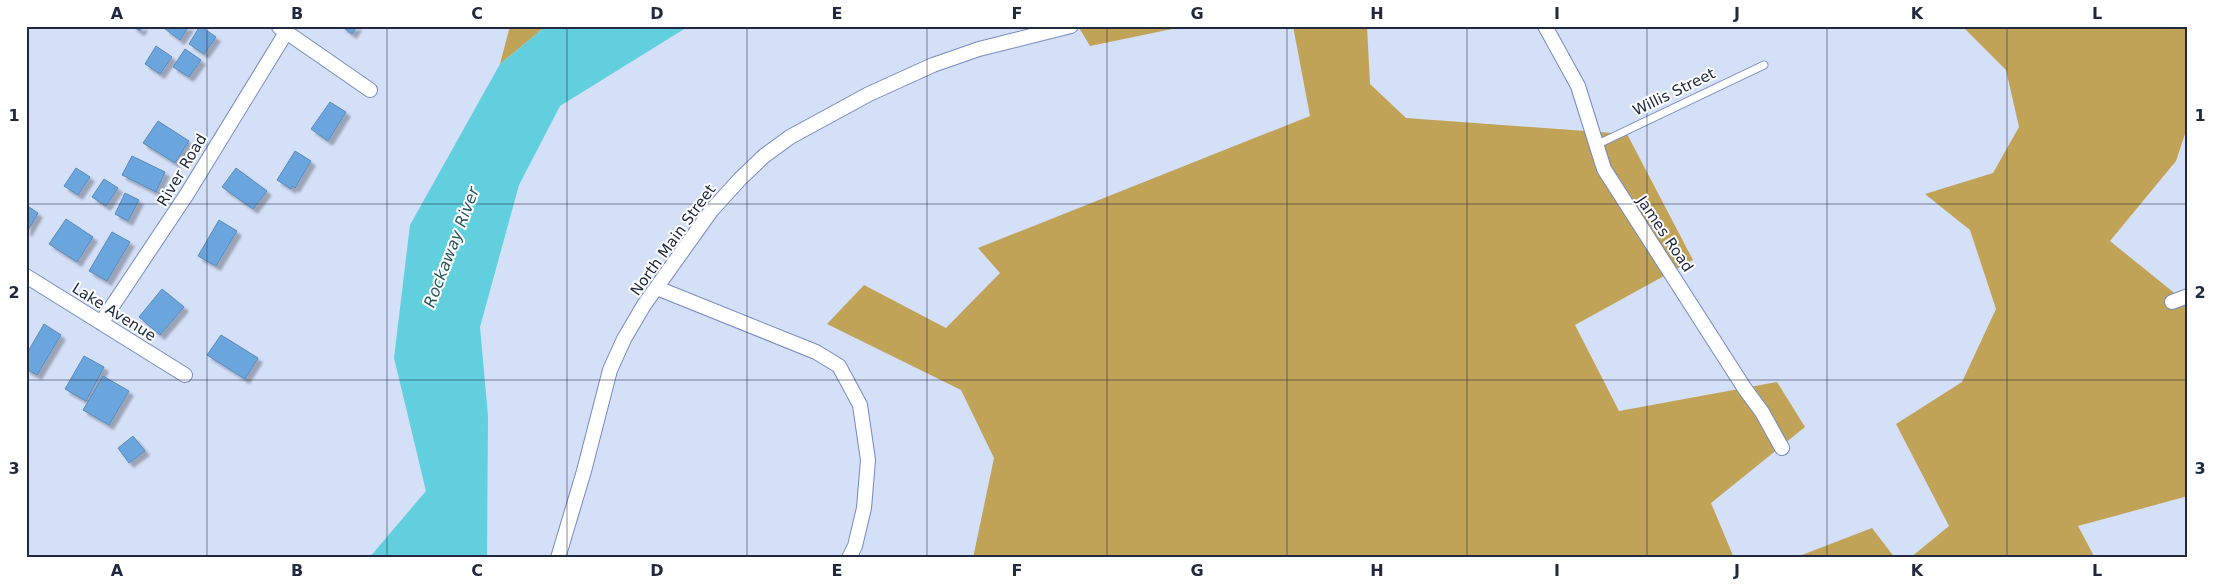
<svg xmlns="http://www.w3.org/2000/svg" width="2214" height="584" viewBox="0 0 2214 584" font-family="'DejaVu Sans',sans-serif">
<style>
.forest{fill:#c1a357}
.water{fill:#62cfdf}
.building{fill:#6ba6dd;stroke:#588ab9;filter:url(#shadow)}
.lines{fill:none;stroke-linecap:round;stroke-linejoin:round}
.lane-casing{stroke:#748ac3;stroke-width:9}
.street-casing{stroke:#748ac3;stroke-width:16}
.lane{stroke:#fff;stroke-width:7}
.street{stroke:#fff;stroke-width:14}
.grid{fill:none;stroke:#202940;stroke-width:1;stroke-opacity:0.55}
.labels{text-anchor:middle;stroke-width:4;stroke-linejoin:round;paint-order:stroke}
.street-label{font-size:15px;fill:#202940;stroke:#fff}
.water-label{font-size:16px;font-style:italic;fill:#27565d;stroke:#fff}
.neatline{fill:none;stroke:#202940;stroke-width:2}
.grid-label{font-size:16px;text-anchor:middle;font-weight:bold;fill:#202940}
</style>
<defs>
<filter id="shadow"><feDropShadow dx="4.5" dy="4.5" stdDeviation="1" flood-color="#0004"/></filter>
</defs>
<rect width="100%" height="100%" fill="#d4dff8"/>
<path class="forest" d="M510,26h36l-46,38z
M1078,26h109l-97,20z
M1293,26h74l3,58 36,34 221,16 66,126 -118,65 44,86 158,-29 28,45 -94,76 23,55h-761l21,-100 -33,-68 -134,-66 37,-39 82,43 54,-55 -22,-25 332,-132z
M1962,26h226v99l-12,36 -66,80 78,63v192l-110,30 17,32h-185l39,-32 -53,-102 66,-42 34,-73 -26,-79 -45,-36 68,-21 26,-46 -13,-57z
M1872,528l23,30h-101z"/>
<path class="water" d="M546,26h143l-129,80 -41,79 -39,142 8,89 -1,142h-118l57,-67 -32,-133 16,-133 90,-161z"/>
<path class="building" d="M132,26h11l-3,5z
M167,26h22l-9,14 -15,-11z
M200,26l16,11 -12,17 -15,-10z
M341,26h16l-5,8z
M156,46l16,11 -12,17 -15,-10z
M185,49l16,11 -12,17 -16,-10z
M330,102l16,10 -18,29 -17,-12z
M158,121l31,20 -14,22 -32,-20z
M295,151l16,10 -16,27 -3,-2 -1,3 -14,-9z
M132,156l33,16 -9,20 -34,-17z
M76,168l14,9 -12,18 -14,-9z
M236,168l31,23 -14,18 -31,-22z
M104,179l14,9 -12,18 -14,-9z
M125,193l14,7 -11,21 -13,-7z
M26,205l12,8 -11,19 -1,-1z
M66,219l27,18 -16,25 -28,-18z
M219,220l18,11 -21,35 -18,-10z
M112,232l18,10 -23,39 -18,-10z
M162,289l22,18 -24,28 -21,-18z
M44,324l17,11 -24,40 -11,-6v-14z
M221,335l37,23 -13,21 -38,-24z
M84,356l20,11 -18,34 -21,-12z
M103,376l26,15 -20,34 -26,-15z
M133,436l12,15 -16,12 -11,-15z"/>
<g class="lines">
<defs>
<path id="lane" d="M1596,145l168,-80"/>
<path id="street" d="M1545,26l33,60 26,83 141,220 17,23 20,36
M279,27l91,63
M26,276l159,99
M657,288l159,64 23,14 21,39 8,55 -4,48 -9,38 -6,12
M2172,302l16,-6
M101,323l86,-129 100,-163
M558,558l26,-87 26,-101 14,-31 20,-34 67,-94 29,-32 24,-23 26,-19 79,-43 64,-29 46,-16 92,-23"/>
</defs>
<use href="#lane" class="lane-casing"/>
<use href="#street" class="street-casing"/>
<use href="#lane" class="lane"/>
<use href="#street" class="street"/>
</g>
<path class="grid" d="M207,26v532M387,26v532M567,26v532M747,26v532M927,26v532M1107,26v532M1287,26v532M1467,26v532M1647,26v532M1827,26v532M2007,26v532M26,204h2162M26,380h2162"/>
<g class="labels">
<g class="street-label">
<text transform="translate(1674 92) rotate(-26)" y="5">Willis Street</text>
<text transform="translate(182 170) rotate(-59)" y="5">River Road</text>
<text transform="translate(1665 234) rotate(56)" y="5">James Road</text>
<text transform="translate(673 240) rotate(-54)" y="5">North Main Street</text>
<text transform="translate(114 312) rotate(32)" y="5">Lake Avenue</text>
</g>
<g class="water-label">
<text transform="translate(451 247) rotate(-69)" y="6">Rockaway River</text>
</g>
</g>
<rect width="2214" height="584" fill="none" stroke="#ffffff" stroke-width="55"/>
<rect x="28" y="28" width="2158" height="528" class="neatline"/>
<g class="grid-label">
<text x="117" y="19">A</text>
<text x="297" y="19">B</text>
<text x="477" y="19">C</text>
<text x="657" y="19">D</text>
<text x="837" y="19">E</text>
<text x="1017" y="19">F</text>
<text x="1197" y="19">G</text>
<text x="1377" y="19">H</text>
<text x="1557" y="19">I</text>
<text x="1737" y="19">J</text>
<text x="1917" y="19">K</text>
<text x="2097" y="19">L</text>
<text x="14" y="121">1</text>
<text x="2200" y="121">1</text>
<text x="14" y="298">2</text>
<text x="2200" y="298">2</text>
<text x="14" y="474">3</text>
<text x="2200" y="474">3</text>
<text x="117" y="576">A</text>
<text x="297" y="576">B</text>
<text x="477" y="576">C</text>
<text x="657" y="576">D</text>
<text x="837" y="576">E</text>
<text x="1017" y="576">F</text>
<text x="1197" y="576">G</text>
<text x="1377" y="576">H</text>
<text x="1557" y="576">I</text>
<text x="1737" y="576">J</text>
<text x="1917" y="576">K</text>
<text x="2097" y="576">L</text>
</g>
</svg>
